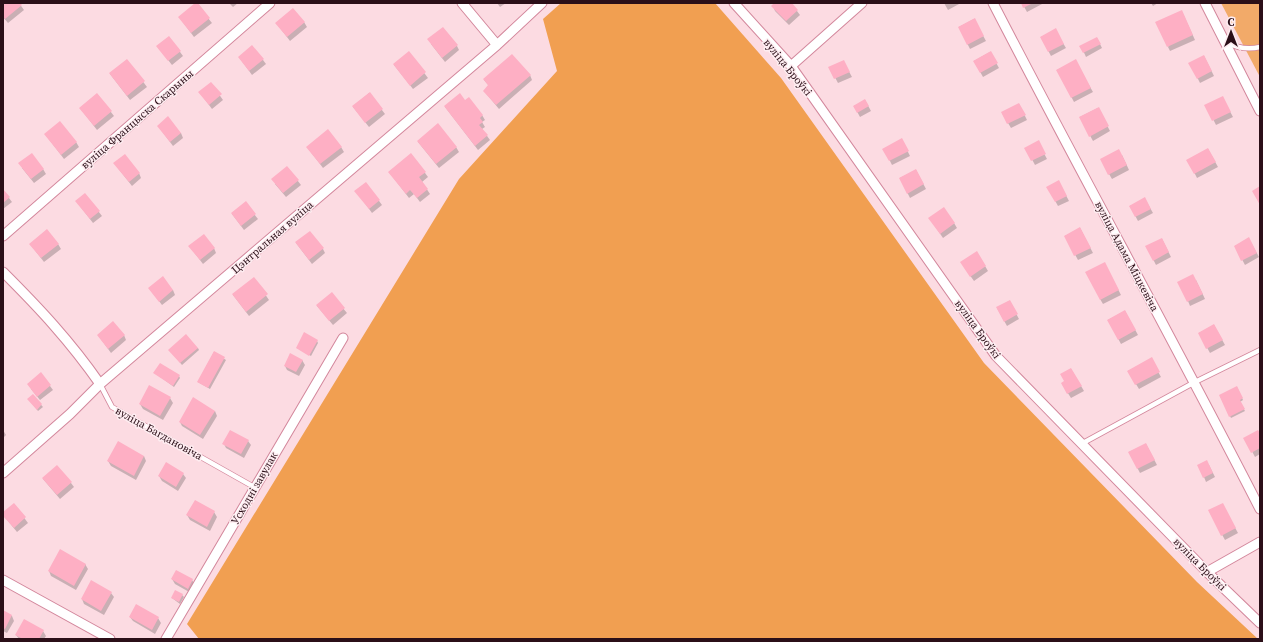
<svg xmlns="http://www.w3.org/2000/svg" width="1263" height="642" viewBox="0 0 1263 642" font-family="'Source Serif 4',serif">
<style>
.green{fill:#f2aa69}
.forest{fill:#f19f51}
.shadow{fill:#0003}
.building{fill:#feafc4}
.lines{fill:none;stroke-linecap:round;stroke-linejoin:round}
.lane-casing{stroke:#d3879c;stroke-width:6}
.street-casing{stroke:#d3879c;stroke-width:11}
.lane{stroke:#fff;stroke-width:4.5}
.street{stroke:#fff;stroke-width:9}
.labels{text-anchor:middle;stroke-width:3;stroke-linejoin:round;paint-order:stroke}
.street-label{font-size:11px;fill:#2b0f18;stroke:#feedf1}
</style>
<rect width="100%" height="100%" fill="#fcdbe2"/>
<path class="green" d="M1221,3h39v74z"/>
<path class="forest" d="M561,3h154l66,75 203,285 213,219 61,57h-1059l-12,-15 272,-445 98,-108 -14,-52z"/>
<path class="shadow" d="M3,3h16l5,7 -16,13 -5,-6z
M196,3l16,20 -18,14 -12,-16z
M229,3h9l-5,4z
M497,3h9l-6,4z
M776,3h15l9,12 -11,10 -14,-14 -2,-5z
M944,3h17l-13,7z
M1022,3h22l-17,9z
M1151,3h7l-5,3z
M1184,16l11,24 -25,11 -2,-4z
M974,19l12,22 -16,8 -11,-22z
M304,22l3,5 -17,14 -13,-17z
M1055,30l11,18 -15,8 -10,-19z
M169,37l14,19 -11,9 -15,-19z
M1097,38l5,10 -16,9 -5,-11z
M431,44l26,2 2,4 -14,12z
M990,52l9,16 -16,9 -9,-16z
M409,53l19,25 -15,11 -19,-24z
M1204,56l10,20 -14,7 -10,-20z
M239,57l24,3 3,4 -14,11z
M127,60l20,27 -17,13 -20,-26z
M1075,61l18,31 -19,10 -17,-32z
M846,66l6,11 -14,6 -8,-15z
M530,75l2,5 -33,29 -15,-18 5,-5 -5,-6z
M211,83l12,17 -11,9 -12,-16z
M369,93l16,21 -16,13 -16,-20z
M97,94l17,22 -17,14 -17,-22z
M865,100l6,11 -11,6 -6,-11z
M465,101l17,14 3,5 -3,2 3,5 -3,2 8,11 -12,10 -33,-43z
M1225,102l8,15 -17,8 -10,-20z
M1019,104l8,16 -16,8 -9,-15z
M1098,108l12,23 -17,10 -13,-24z
M161,130l20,3 2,5 -10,8z
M45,134l31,8 3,5 -15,12z
M902,140l8,16 -18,9 -8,-16z
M418,142l38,5 3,5 -20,16z
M1038,142l9,17 -12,6 -9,-17z
M307,147h34l3,5 -21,16z
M1208,149l10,18 -21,11 -9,-18z
M411,154l17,23 -6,5 8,12 -10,8 -6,-8 -5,4 -20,-26z
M1122,155l7,15 -17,9 -3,-5z
M117,167l22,6 2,5 -9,8z
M287,167l14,18 -15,12 -11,-13z
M22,168l21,1 3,5 -12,9z
M916,170l10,19 -16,9 -10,-20z
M1059,182l10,19 -11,5 -10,-18z
M366,183l16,22 -10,8 -16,-22z
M3,190l9,12 -9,7z
M85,194l17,22 -9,7 -17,-22z
M1145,199l8,14 -15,8 -8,-15z
M245,203l13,16 -14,11 -12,-16z
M932,222l22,1 3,5 -14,10z
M1080,228l13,25 -15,7 -13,-24z
M1162,239l9,18 -15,8 -9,-18z
M1249,239l10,18 -14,8 -10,-19z
M296,243l27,6 2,4 -13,11z
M30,244h28l3,5 -17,13z
M190,247l24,1 2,5 -13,11z
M985,266l3,5 -14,10 -10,-14z
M1107,268l14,27 -18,9 -3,-5z
M254,278l15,22 -20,16 -16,-21z
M1196,280l9,19 -15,7 -2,-5z
M149,288l24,2 2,5 -13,10z
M331,294l16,19 -14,12 -16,-19z
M1009,301l10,18 -12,7 -10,-18z
M1125,311l13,24 -17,9 -13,-24z
M1214,325l11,20 -15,8 -11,-20z
M98,335h26l2,5 -15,13z
M317,341l1,2 -7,13 -14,-8z
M198,348l1,2 -17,15 -11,-13z
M214,352l12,8 -16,29 -12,-7z
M1151,359l10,18 -22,12 -11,-18z
M302,360l3,5 -6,11 -12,-6 -2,-4z
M1071,369l13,22 -13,7 -9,-14 3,-2z
M155,373l24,3 1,2 -6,9z
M41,374l12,16 -13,10 -9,-11z
M1237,387l6,13 -3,2 5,9 -14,7 -11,-22z
M33,396l10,11 -5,4 -8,-10z
M170,398l3,5 -10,17 -20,-11 -3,-5z
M215,411l2,5 -14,23 -21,-13 -2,-4z
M3,430l3,5 -3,3z
M1260,435v19l-5,3 -10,-19z
M248,441l3,4 -7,13 -18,-10 -2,-4z
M1146,444l11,21 -17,8 -11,-21z
M144,456l2,5 -10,19 -25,-14 -3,-5z
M1209,465l6,12 -9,5 -2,-5z
M183,474l3,4 -8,13 -16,-10 -3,-5z
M43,479l28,4 3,4 -14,12z
M195,502l19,10 3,5 -7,14 -20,-11 -3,-5z
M14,504l14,19 -11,9 -14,-17z
M1222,504l16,29 -13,7 -16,-29z
M85,564l3,5 -12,21 -25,-14 -2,-5z
M172,579l20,1 3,5 -4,8 -16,-9z
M111,593l3,4 -10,18 -20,-11 -2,-5z
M182,595l2,2 -4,7 -8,-6z
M136,606l22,12 3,5 -6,11 -22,-13 -3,-4z
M3,611l9,5 2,5 -7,12 -4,-2z
M43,631l3,5 -2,3h-25l-3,-4z"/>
<path class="building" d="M3,3h17l2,2 -17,14 -2,-2z
M195,3h3l12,15 -19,15 -13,-16z
M774,3h18l6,7 -12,11 -15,-15z
M1021,3h12l-10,5z
M293,8l12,14 -18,15 -12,-14z
M1182,10l11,25 -26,12 -12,-25z
M975,18l9,18 -17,9 -9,-18z
M443,27l15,18 -16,13 -15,-19z
M1056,28l8,16 -16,8 -8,-15z
M169,36l12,15 -13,10 -12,-15z
M1097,37l4,7 -18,9 -4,-7z
M252,45l12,14 -15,12 -11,-14z
M409,51l17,21 -16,14 -17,-22z
M991,51l7,12 -18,10 -7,-12z
M512,54l19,21 -35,30 -13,-14 5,-6 -5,-6z
M1204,55l8,16 -15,8 -9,-16z
M127,59l18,22 -18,15 -18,-23z
M1076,59l15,29 -20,10 -15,-28z
M844,60l6,12 -16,7 -6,-12z
M211,82l11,12 -13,11 -11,-13z
M370,92l13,17 -18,14 -13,-17z
M97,93l15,18 -18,15 -15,-18z
M460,93l5,7 4,-3 14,18 -3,3 3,4 -4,3 9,10 -13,11 -31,-40z
M1223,96l8,16 -19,9 -8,-16z
M865,99l4,7 -12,7 -4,-7z
M1019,103l7,12 -19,9 -6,-12z
M1099,107l10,19 -20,11 -10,-20z
M168,116l13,17 -11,9 -13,-16z
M60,121l17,21 -16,13 -17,-21z
M438,123l19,24 -21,17 -19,-23z
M328,129l14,18 -22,17 -14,-17z
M902,138l7,13 -20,10 -7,-12z
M1039,140l7,14 -15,7 -7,-13z
M1208,148l8,14 -22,12 -8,-14z
M1119,149l8,16 -19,10 -8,-16z
M32,153l12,16 -13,10 -13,-16z
M411,153l15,19 -7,5 9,12 -11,9 -7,-8 -4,4 -18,-22z
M125,154l15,19 -11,9 -16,-19z
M287,166l12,14 -16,13 -12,-14z
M916,169l8,15 -17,10 -8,-16z
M1059,180l8,16 -12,6 -9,-15z
M366,182l14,18 -11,9 -15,-18z
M1260,186v19l-8,-14z
M3,189l7,8 -7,6z
M85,193l15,18 -10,8 -15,-18z
M1145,197l6,12 -16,8 -6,-11z
M246,201l10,13 -15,12 -10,-13z
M944,207l11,16 -15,11 -12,-16z
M1080,227l11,21 -17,8 -10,-20z
M47,229l12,15 -18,14 -12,-14z
M310,231l14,17 -15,12 -14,-18z
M204,234l11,14 -15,12 -12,-14z
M1249,237l8,16 -16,8 -7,-15z
M1162,238l7,14 -16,9 -8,-15z
M977,251l9,15 -16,11 -10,-15z
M1105,262l14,28 -19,10 -15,-28z
M1193,274l10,20 -16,8 -10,-20z
M163,276l10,14 -14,12 -11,-14z
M254,277l14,17 -22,18 -14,-18z
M332,292l13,16 -16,13 -13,-16z
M1010,300l8,14 -14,8 -8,-15z
M1125,310l11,20 -18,10 -11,-20z
M113,321l12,14 -17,14 -11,-14z
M1214,324l9,16 -17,9 -8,-16z
M304,332l14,8 -9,16 -13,-8z
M186,334l12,14 -18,15 -12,-13z
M214,351l11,6 -17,31 -11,-6z
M290,353l13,7 -7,12 -12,-6z
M1152,357l8,15 -25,13 -8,-14z
M160,363l20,12 -7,11 -20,-13z
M1071,368l11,18 -15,8 -6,-11 3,-2 -4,-7z
M41,372l10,13 -14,12 -10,-13z
M149,385l22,12 -11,19 -21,-12z
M1237,386l6,12 -3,2 5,9 -16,8 -10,-22z
M33,394l9,10 -5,6 -10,-11z
M193,397l22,14 -15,24 -21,-13z
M230,430l19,10 -8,14 -19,-10z
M1258,430l2,3v15l-9,5 -8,-15z
M118,441l26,15 -10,20 -27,-15z
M1146,443l9,17 -18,9 -9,-17z
M1207,460l6,13 -10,5 -6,-13z
M166,462l18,11 -8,14 -18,-11z
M57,465l15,17 -15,13 -15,-17z
M195,500l20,11 -8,16 -21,-12z
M14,503l12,14 -12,11 -11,-12v-4z
M1223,503l13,25 -15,8 -13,-26z
M60,549l26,15 -12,22 -26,-15z
M176,570l17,9 -5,10 -17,-10z
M91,580l21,12 -11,19 -20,-12z
M175,590l8,4 -4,8 -8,-4z
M136,604l23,13 -7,13 -23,-13z
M3,610l9,5 -7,14 -2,-1z
M24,619l20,11 -5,9h-16l-8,-4z"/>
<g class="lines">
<defs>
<path id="lane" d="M1226,42c11,6 22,8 34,5
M100,384l12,23 142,80
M1083,443l112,-61 65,-32"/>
<path id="street" d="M462,3l35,42
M734,3l57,63 205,290 211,216 53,51
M993,3c87,169 180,336 267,506
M1205,3l55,108
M791,66l71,-63
M3,236l267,-233
M3,272c37,37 67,69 97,112
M3,473l67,-59 30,-30 397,-339 45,-42
M1207,572l53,-30
M3,580l107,59
M166,639l177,-301"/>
</defs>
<use href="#lane" class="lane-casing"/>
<use href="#street" class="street-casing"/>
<use href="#lane" class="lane"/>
<use href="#street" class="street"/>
</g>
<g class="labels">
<g class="street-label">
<text transform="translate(788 67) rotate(51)" y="4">вуліца Броўкі</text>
<text transform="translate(137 119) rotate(-41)" y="4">вуліца Францыска Скарыны</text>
<text transform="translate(272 237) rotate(-41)" y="4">Цэнтральная вуліца</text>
<text transform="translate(1127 256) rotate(62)" y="4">вуліца Адама Міцкевіча</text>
<text transform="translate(978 329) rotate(54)" y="4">вуліца Броўкі</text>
<text transform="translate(159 433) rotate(29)" y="4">вуліца Багдановіча</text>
<text transform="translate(254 488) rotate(-60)" y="4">Усходні завулак</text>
<text transform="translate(1200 564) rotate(45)" y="4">вуліца Броўкі</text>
</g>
</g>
<rect width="1263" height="642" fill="none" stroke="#2b0f18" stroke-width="8"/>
<g transform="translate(1231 32)" stroke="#feedf1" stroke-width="3" paint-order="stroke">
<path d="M0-3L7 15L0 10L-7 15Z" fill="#2b0f18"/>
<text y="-6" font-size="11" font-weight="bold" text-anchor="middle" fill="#2b0f18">С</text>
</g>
</svg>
